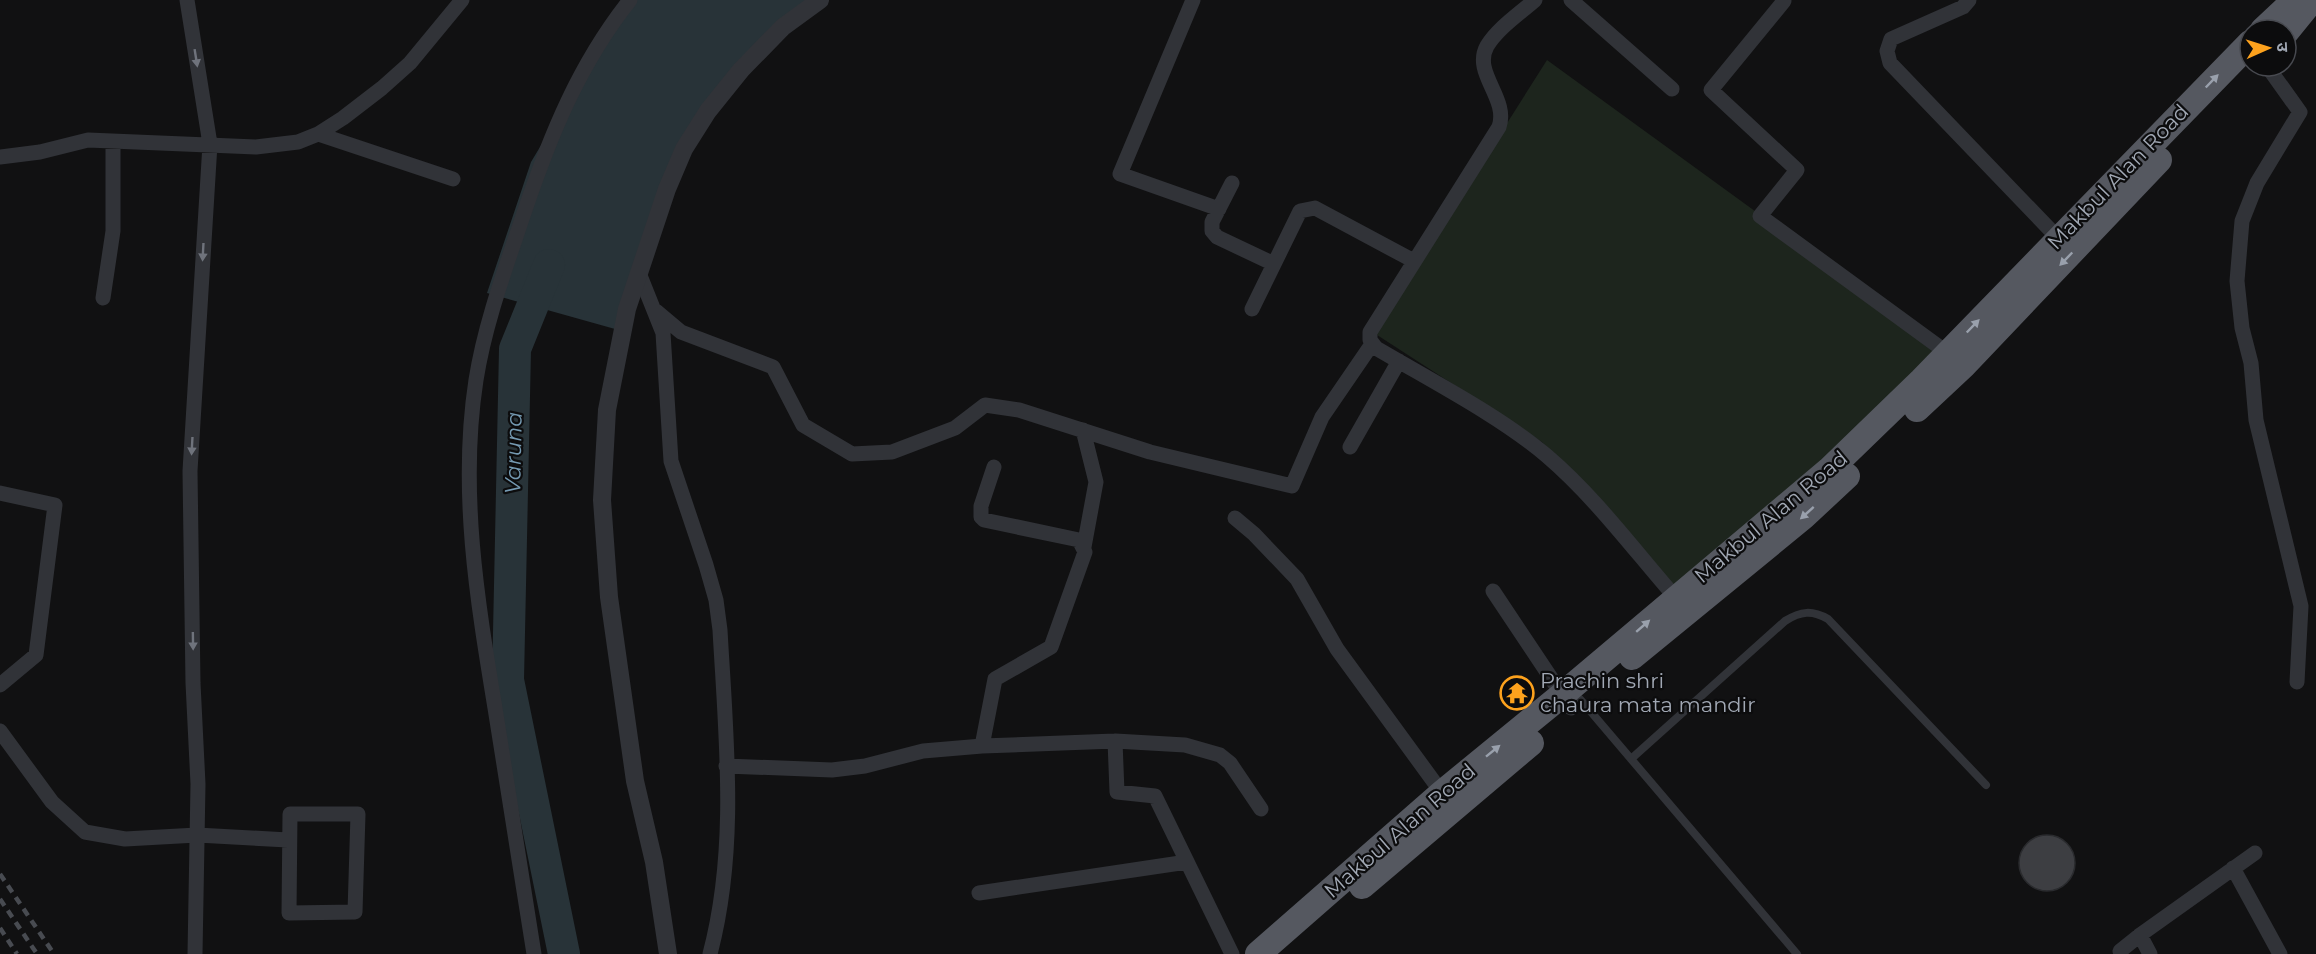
<svg xmlns="http://www.w3.org/2000/svg" width="2316" height="954" viewBox="0 0 2316 954" font-family="Montserrat,'Noto Sans Devanagari',sans-serif">
<style>
.green{fill:#1d251d}
.water{fill:#283338}
.lines{fill:none;stroke-linecap:round;stroke-linejoin:round}
.river{stroke:#283338;stroke-width:32}
.building{fill:#3d3e42;stroke:#2a2b2e;stroke-width:1.5}
.service{stroke:#313338;stroke-width:8}
.minor{stroke:#313338;stroke-width:15}
.tertiary{stroke:#313338;stroke-width:18}
.trunk{stroke:#555860;stroke-width:26}
.rail{stroke:#484b51;stroke-width:4.5;stroke-dasharray:8 6;stroke-linecap:butt}
.oneway{fill:#6f737c}
.oneway2{fill:#99a0ac}
.labels{text-anchor:middle;stroke-width:4.5;stroke-linejoin:round;paint-order:stroke}
.street-label{font-size:21px;fill:#a1a8b4;stroke:#0c0c0d}
.poi-label{font-size:21px;fill:#a1a8b4;stroke:#0c0c0d;text-anchor:start}
.water-label{font-size:22px;font-style:italic;fill:#759ab2;stroke:#0c0c0d}
</style>
<rect width="100%" height="100%" fill="#111112"/>
<path class="green" d="M1547,60l410,298 -278,234 -137,-150 -168,-109z"/>
<path class="water" d="M628,0h185l-140,154 -58,175 -128,-36 44,-131z"/>
<g class="lines">
<path class="river" d="M549,265l-34,84 -7,331 56,274"/>
</g>
<path class="building" d="M2019 863a28 28 0 1 1 56 0a28 28 0 1 1-56 0Z"/>
<g class="lines">
<path class="service" d="M1580,699l217,255
M1631,759l154,-138c16,-10 27,-11 43,-2l158,166"/>
<path class="minor" d="M187,0l23,144 -20,327 3,212 5,101 -3,170
M1193,0l-73,174 99,35
M1535,0c-16,14 -37,28 -48,46 -15,27 22,52 12,81l-129,205v8l6,8c54,32 124,68 171,108 48,41 87,94 129,142
M1571,0l101,89
M1969,0l-6,7 -72,32 -4,12 3,12 168,175
M1784,1l-73,89 86,80 -37,46 193,141
M2267,66l33,46 -43,71 -15,38 -5,60 5,47 9,35 5,57 45,186 -4,76
M318,134l135,45
M0,157l40,-5 48,-12 168,7 42,-5 20,-8 25,-16 39,-30 28,-25 52,-63
M1232,183l-20,39v9l5,6 57,27
M639,273l24,60 8,128 35,104 10,35 4,30c6,108 18,218 -10,324
M103,298l10,-67v-89
M1252,309l48,-98 15,-3 99,53
M656,311l25,21 92,35 30,58 49,29 40,-2 63,-24 30,-23 34,5 131,42 142,34 30,-69 50,-73
M1083,430l13,52 -12,65
M1350,447l49,-86
M0,493l55,12 -19,150 -36,30
M1235,518l19,16 43,45 40,70 108,148
M1493,591l78,117
M0,731l52,71 33,30 40,7 72,-4 91,5
M1115,741l2,51 38,4 77,158
M982,746l13,-67 56,-32 34,-95 -6,-12 -95,-20 -3,-3v-11l13,-39
M726,766l106,4 33,-4 58,-15 59,-5 133,-5 70,4 35,10 10,8 31,46
M290,814h68l-3,98 -66,1z
M2233,868l47,86
M979,893l208,-31
M2140,935l10,19
M2120,951l20,-16 115,-82
M534,954c-13,-82 -26,-164 -39,-246 -18,-109 -36,-218 -19,-328 9,-57 30,-113 48,-167 26,-77 55,-149 106,-213"/>
<path class="tertiary" d="M668,954l-14,-92 -19,-81 -26,-184 -7,-97 5,-90 20,-101 40,-120 17,-40 24,-38 33,-41 42,-43 37,-27"/>
<path class="trunk" d="M2263,30l32,-30
M2286,32l26,-32
M1917,409l46,-43 196,-206
M1632,657l171,-140 44,-41
M1362,886l169,-143
M1258,954l184,-161 120,-98 267,-225 93,-90 328,-337"/>
<path class="rail" d="M0,874l54,80
M0,899l37,55
M0,928l17,26"/>
</g>
<defs><path id="oneway-solid" d="M-6-.8H1V-3.2L6.5 0L1 3.2V.8H-6Z" transform="scale(1.5)"/></defs>
<g class="oneway">
<use href="#oneway-solid" transform="translate(196 58) rotate(81)"/>
<use href="#oneway-solid" transform="translate(203 252) rotate(93)"/>
<use href="#oneway-solid" transform="translate(192 446) rotate(93)"/>
<use href="#oneway-solid" transform="translate(193 641) rotate(89)"/>
</g>
<g class="oneway2">
<use href="#oneway-solid" transform="translate(2212 81) rotate(-46)"/>
<use href="#oneway-solid" transform="translate(2066 259) rotate(134)"/>
<use href="#oneway-solid" transform="translate(1973 326) rotate(-46)"/>
<use href="#oneway-solid" transform="translate(1807 513) rotate(138)"/>
<use href="#oneway-solid" transform="translate(1643 626) rotate(-41)"/>
<use href="#oneway-solid" transform="translate(1493 751) rotate(-39)"/>
</g>
<defs>
<symbol id="temple-ring" viewBox="-11 -11 22 22"><circle r="9.5" fill="#0c0c0d" stroke="#fda21d" stroke-width="1.5"/><path d="M0-6L5-2H3V0L6.5 2.5H4V6H1.5V3h-3V6H-4V2.5H-6.5L-3 0V-2H-5Z" fill="#fda21d"/></symbol>
</defs>
<g fill-rule="evenodd">
<use href="#temple-ring" x="1498" y="674" width="38" height="38"/>
</g>
<g class="labels">
<g class="street-label">
<text transform="translate(2118 177) rotate(-46)" y="7">Makbul Alan Road</text>
<text transform="translate(1771 517) rotate(-40)" y="7">Makbul Alan Road</text>
<text transform="translate(1400 831) rotate(-41)" y="7">Makbul Alan Road</text>
</g>
<g class="poi-label">
<text x="1540" y="688">Prachin shri<tspan x="1540" dy="24">chaura mata mandir</tspan></text>
</g>
<g class="water-label">
<text transform="translate(513 453) rotate(-89)" y="8">Varuna</text>
</g>
</g>
<g transform="translate(2268 48) rotate(87)"><circle r="28" fill="#0c0c0d" stroke="#484a50" stroke-width="1.5"/>
<path d="M0-4.5L10 22L0 15L-10 22Z" fill="#fda21d"/>
<text y="-9" font-size="16" font-weight="bold" text-anchor="middle" fill="#a1a8b4">उ</text>
</g>
</svg>
